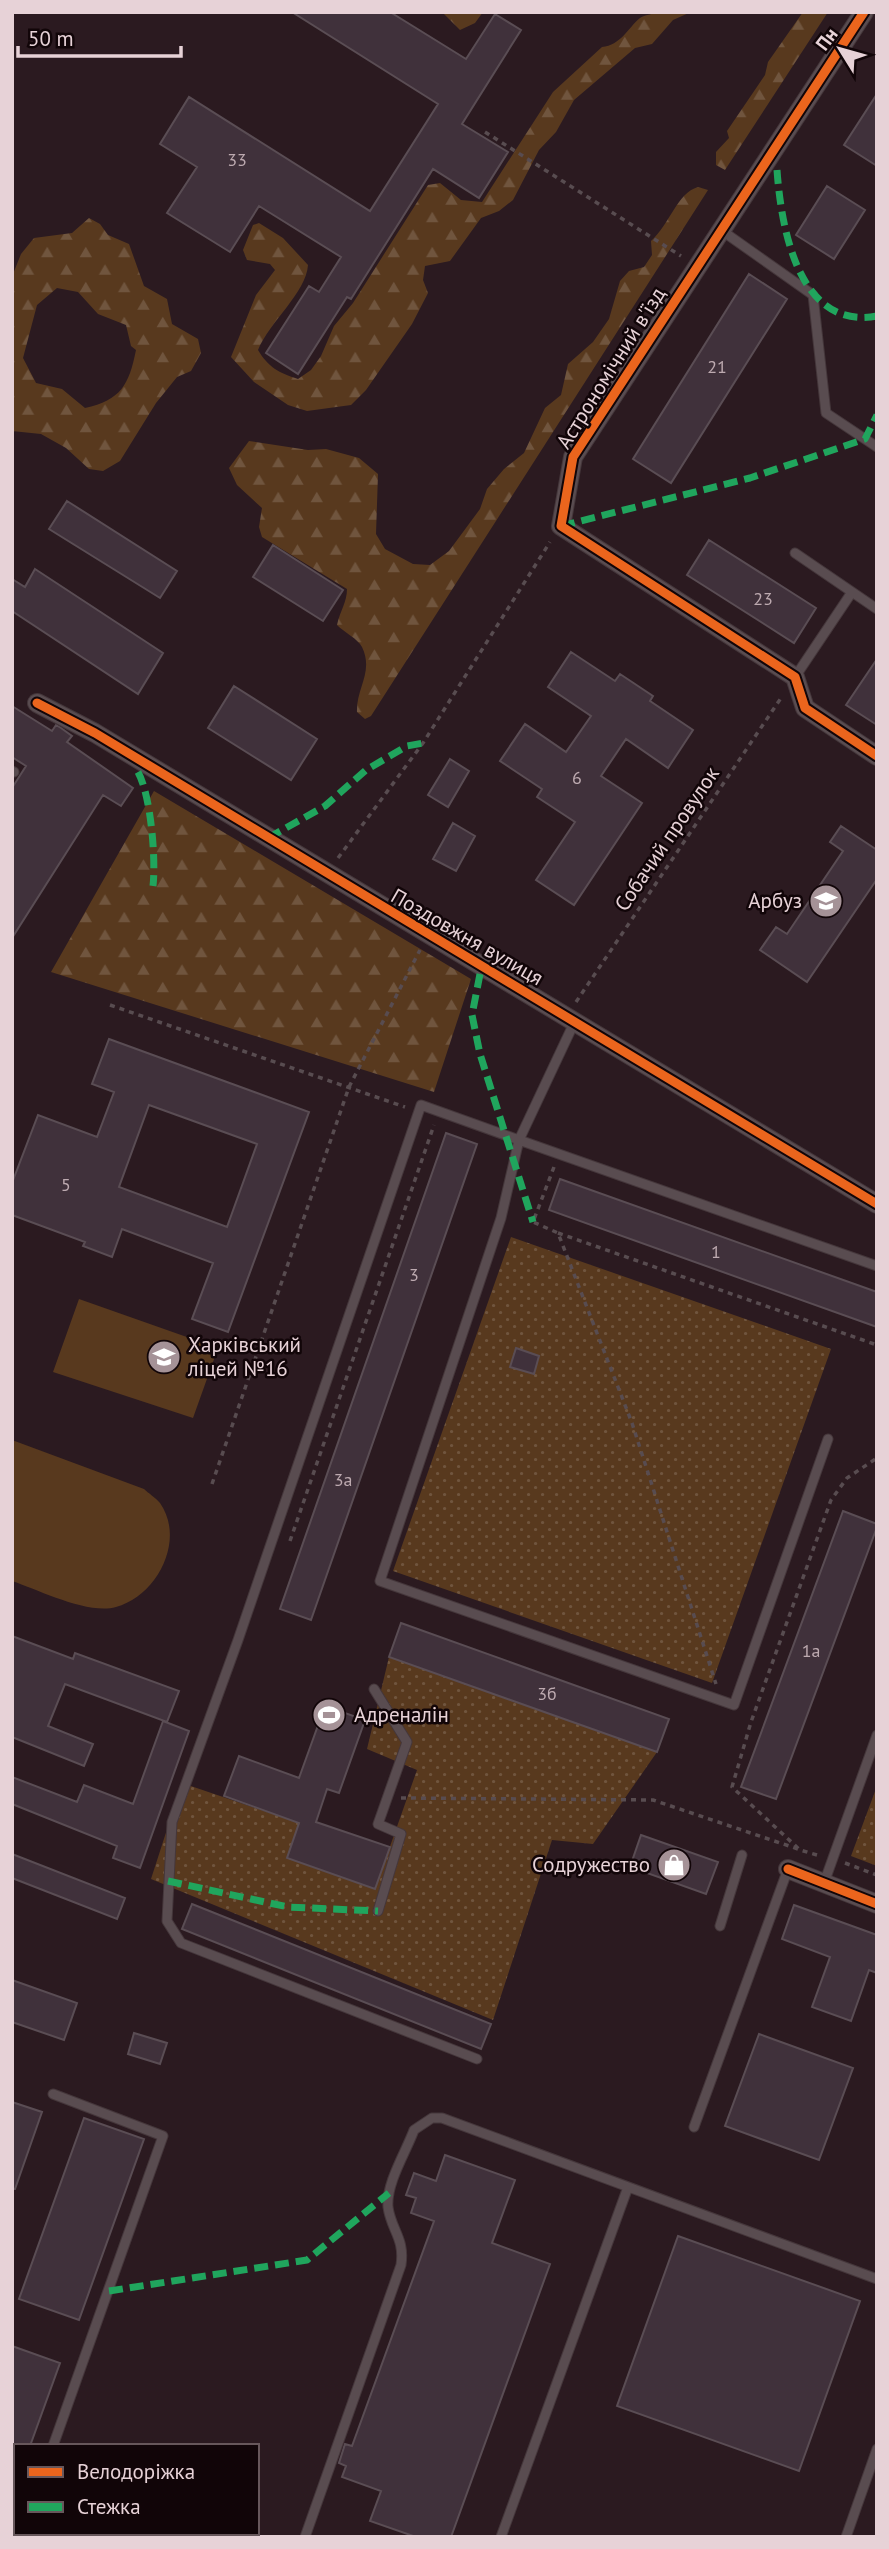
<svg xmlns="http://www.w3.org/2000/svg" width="889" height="2549" viewBox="0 0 889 2549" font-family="'PT Sans',sans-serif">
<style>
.green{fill:url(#green-dots)}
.forest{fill:url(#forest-firs);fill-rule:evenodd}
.pitch{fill:#58391e}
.building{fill:#40313b;stroke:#5a4d54;stroke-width:2;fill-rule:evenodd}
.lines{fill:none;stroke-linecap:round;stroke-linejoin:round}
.service-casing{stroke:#45373b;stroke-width:11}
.minor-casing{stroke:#45373b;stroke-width:20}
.path{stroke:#584c50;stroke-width:3.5;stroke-dasharray:5 5;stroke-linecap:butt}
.service{stroke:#594c50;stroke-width:9}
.minor{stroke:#594c50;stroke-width:18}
.quiet{stroke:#20a55d;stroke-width:7;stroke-dasharray:14 7;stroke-linecap:butt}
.cycleway-casing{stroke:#110508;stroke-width:13}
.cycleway{stroke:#eb651d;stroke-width:9}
.labels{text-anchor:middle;stroke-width:5;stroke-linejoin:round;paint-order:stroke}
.number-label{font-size:18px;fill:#bdaab0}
.street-label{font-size:21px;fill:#e7d2d7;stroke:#110508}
.poi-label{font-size:21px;fill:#e7d2d7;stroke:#110508;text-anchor:end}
</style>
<defs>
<pattern id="green-dots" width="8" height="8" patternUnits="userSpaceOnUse" patternTransform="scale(1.75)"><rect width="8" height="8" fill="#58391e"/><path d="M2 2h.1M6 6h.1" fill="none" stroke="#70553e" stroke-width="1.8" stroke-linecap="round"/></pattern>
<pattern id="forest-firs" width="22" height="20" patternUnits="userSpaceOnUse" patternTransform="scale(1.75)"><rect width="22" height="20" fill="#58391e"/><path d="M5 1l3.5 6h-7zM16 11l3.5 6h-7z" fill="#70553e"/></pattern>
</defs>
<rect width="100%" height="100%" fill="#2b1a20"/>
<path class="green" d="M511,1237l320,112 -119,334 -319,-112z
M389,1657l268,95 -64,92 -41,-4 -59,180 -342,-141 31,-96 117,40 -12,35 88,31 42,-119 -50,-21z
M877,1786v80l-26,-10z"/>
<path class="forest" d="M442,12h41l-8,11 -15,7z
M656,12h35l-18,8 -21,24 -17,4 -61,52 -18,32 -17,18 -26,50 -14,11 -18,7 -31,43 -25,5 -2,14 5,13 -16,31 -46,66 -15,15 -44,6 -19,-6 -34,-23 -23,-25 25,-62 19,-25 -5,-6 -23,-4 -4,-10 10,-25 6,-2 24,15 25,27c-2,28 -38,56 -50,85 10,17 21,23 40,29l13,-9 10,-14 13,-30 19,-23 75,-118 12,-2 21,17 21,2 71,-110 49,-45c19,-2 25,-18 38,-29 4,-3 11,-3 16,-6z
M803,12h25l-103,158 -9,-5v-13l13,-14 -2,-7 38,-56 3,-13z
M698,187l10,3 -337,526 -6,3 -8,-7c-1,-24 17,-40 5,-65 -4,-8 -18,-15 -25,-22 3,-14 10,-23 10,-36l-85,-52 -3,-10 3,-19 -25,-23 -8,-17 20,-27 59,9 18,-1 33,9 19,16 -2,60 9,15 28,15 17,1 19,-14 31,-42 7,-20 17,-20 20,-16 21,-45 16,-13 7,-31 25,-22 16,-23 11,-38 9,-10 15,-4 8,-12 -1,-14c19,-17 26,-48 47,-54z
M89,218l11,6 8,11 21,9 15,42 23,13 5,25 26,15 3,14 -10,18 -14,6 -21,26 -36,58 -17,10 -14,-2 -23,-21 -25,-14 -29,-3 1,-157 8,-20 13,-16 38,-5zM57,288l21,4 20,22 28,11 5,21 5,4c-7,35 -15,50 -51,58l-23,-19 -26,-6 -13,-25 14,-53z
M154,791l317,188 -37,113 -383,-120z"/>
<path class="pitch" d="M79,1299l139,49 -25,70 -140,-46z
M12,1440l132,49c4,4 12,9 16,14 26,37 -3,93 -44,104 -28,8 -77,-17 -104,-26z"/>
<path class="building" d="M292,12h98l76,47 29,-45 26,16 -59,94 46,28 -29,46 -46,-29 -82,130 -4,-2 -49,77 -32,-21 43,-67 10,6 22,-35 -82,-51 -29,46 -63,-39 30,-46 -37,-23 29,-47 181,114 68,-107z
M877,94v72l-33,-21z
M827,186l38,24 -31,49 -38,-24z
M749,274l38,25 -116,184 -38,-24z
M67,501l110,70 -17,27 -111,-69z
M709,540l107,68 -22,35 -107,-68z
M273,545l70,45 -20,31 -70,-44z
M35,569l128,84 -25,41 -126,-83v-32l13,8z
M571,652l44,29 5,-7 33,22 -3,5 43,29 -25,38 -42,-29 -25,37 41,27 -68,102 -38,-25 39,-58 -38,-25 5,-8 -42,-28 25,-37 41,28 25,-36 -43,-29z
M877,659v66l-31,-20z
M234,686l83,53 -26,41 -83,-52z
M12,706l40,25 4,-6 5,3 11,8 -5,6 66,46 -12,18 -18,-11 -91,143v-150l14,-22 -14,-9z
M450,759l19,12 -21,36 -20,-12z
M453,823l22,13 -19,35 -23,-12z
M841,826l36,24v29l-70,103 -47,-32 16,-23 11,7 56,-83 -13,-9z
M109,1039l200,73 -81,220 -36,-13 21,-56 -91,-34 -10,28 -29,-11 2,-4 -73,-27v-32l26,-68 59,22 17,-45 -22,-8zM149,1105l108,39 -30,83 -108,-40z
M446,1133l31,11 -166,476 -31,-11z
M560,1179l317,113v35l-328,-117z
M516,1348l23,8 -5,18 -24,-7z
M843,1511l34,13v3l-101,272 -35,-12z
M401,1623l268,96 -12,33 -268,-95z
M12,1636l61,23 2,-6 104,38 -12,31 -102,-38 -17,42 45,18 -9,22 -72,-29z
M325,1706l40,14 -26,73 -12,-4 -11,33 74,25 -15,42 -88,-31 12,-35 -75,-27 15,-40 60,22z
M163,1721l26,10 -49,137 -27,-10 4,-12 -105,-42v-27l65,25 7,-17 49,19z
M641,1835l77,27 -12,32 -76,-27z
M12,1854l113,44 -8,21 -105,-41z
M192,1904l299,120 -10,25 -299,-120z
M794,1905l83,30v38l-8,-3 -18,51 -39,-14 18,-50 -48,-18z
M12,1980l65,23 -13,37 -52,-18z
M134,2033l33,10 -7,21 -32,-10z
M759,2034l94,34 -34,92 -94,-34z
M12,2102l30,10 -27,77h-3z
M84,2118l60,21 -65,181 -60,-21z
M445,2155l70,25 -23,63 58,21 -99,273h-35l-46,-16 11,-30 -39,-14 4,-11 -7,-3 6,-19 7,2 82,-225 -23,-8 5,-15 -10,-3 8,-22 22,8z
M678,2236l182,65 -61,170 -182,-65z
M12,2346l48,17 -30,83h-18z"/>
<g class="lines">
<defs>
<path id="service" d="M721,230l92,65 13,118 51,34
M795,553l82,56
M795,677l57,-85
M12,771l2,1
M828,1439l-94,266 -354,-124 121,-363 18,-78 358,126
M374,1689l33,53 -29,82 23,10 -23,77
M824,1883l53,-148
M720,1926l22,-71
M477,2059l-296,-116 -14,-22 5,-99 66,-182 183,-535 98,35 56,-119
M53,2094l110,42 -110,310
M694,2127l94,-258
M12,2468l4,1
M151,2533l1,4
M216,2533l12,4
M305,2537l96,-272c4,-27 -10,-35 -13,-58 -2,-24 18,-55 26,-77l18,-12h10l435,161
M501,2537l127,-350
M846,2537l31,-88"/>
<path id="minor" d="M864,12l-291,445 -12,69 234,151 10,31 72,48
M37,703l58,30 782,471
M788,1869l89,35"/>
</defs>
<use href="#service" class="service-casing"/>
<use href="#minor" class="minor-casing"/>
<path class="path" d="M485,132l196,124
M338,858l85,-115 127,-201
M576,1002l205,-304
M110,1005l295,102
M554,1167l-21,55 25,11 74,190 84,261
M558,1233l319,112
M212,1484l137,-397 71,-137
M290,1541l144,-416
M401,1798l252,2 145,49
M817,1855l-17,-5 -68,-63 19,-65 80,-222 16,-22 30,-20
M845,1863l32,12"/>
<use href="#service" class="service"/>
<use href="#minor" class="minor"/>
<path class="quiet" d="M777,170c4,56 21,161 100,146
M561,526l189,-48 115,-39 12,-24
M138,772c13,24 18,87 15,114
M268,838l57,-32 41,-36 41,-24 16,-3
M480,974l-8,41 8,39 53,168
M168,1881l120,26 90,4
M109,2291l198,-31 82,-67"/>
<defs>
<path id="cycleway" d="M864,12l-291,445 -12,69 234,151 10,31 72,48
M37,703l58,30 782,471
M788,1869l89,35"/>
</defs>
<use href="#cycleway" class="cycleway-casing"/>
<use href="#cycleway" class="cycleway"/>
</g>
<defs>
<symbol id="school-disc" viewBox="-11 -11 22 22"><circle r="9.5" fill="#a59297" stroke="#110508"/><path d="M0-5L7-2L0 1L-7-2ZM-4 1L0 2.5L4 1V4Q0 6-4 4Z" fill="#fff"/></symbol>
<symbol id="stadium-disc" viewBox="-11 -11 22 22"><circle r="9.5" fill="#a59297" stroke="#110508"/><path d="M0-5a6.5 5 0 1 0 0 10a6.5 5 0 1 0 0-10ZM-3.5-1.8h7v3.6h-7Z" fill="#fff"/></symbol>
<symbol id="shop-disc" viewBox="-11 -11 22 22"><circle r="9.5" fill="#a59297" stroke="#110508"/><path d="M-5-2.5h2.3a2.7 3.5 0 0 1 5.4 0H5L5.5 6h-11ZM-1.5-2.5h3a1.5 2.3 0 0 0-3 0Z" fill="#fff"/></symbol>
</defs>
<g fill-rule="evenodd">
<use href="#school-disc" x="807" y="882" width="38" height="38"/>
<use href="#school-disc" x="145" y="1338" width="38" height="38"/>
<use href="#stadium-disc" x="310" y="1696" width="38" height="38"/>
<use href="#shop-disc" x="655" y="1846" width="38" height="38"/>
</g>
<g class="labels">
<g class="number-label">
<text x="237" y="166">33</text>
<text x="717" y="373">21</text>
<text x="763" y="605">23</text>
<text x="577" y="784">6</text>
<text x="66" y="1191">5</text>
<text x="716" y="1258">1</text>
<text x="414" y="1281">3</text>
<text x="343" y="1486">3а</text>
<text x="811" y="1657">1а</text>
<text x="547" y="1700">3б</text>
</g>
<g class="street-label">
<text transform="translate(611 368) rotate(-58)" y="7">Астрономічний в'їзд</text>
<text transform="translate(667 839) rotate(-56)" y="7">Собачий провулок</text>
<text transform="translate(467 937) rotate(30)" y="7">Поздовжня вулиця</text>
</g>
<g class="poi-label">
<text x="802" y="908">Арбуз</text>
<text x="188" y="1352" text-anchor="start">Харківський<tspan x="188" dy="24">ліцей №16</tspan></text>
<text x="354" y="1722" text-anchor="start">Адреналін</text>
<text x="650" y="1872">Содружество</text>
</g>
</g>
<rect width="889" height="2549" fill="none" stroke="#e7d2d7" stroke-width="28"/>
<rect x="14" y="2444" width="245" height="91" fill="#110508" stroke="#67575b" stroke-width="2"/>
<rect x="28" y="2467" width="35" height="10" fill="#eb651d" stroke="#67575b" stroke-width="2"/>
<text x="77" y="2479" font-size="21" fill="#e7d2d7">Велодоріжка</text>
<rect x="28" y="2502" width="35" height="10" fill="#20a55d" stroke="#67575b" stroke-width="2"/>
<text x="77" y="2514" font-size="21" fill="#e7d2d7">Стежка</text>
<g transform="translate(840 49) rotate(307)" stroke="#110508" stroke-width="5" paint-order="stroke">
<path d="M0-5L12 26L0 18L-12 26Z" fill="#e7d2d7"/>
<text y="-10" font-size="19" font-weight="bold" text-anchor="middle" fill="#e7d2d7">Пн</text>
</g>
<path d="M18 46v10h163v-10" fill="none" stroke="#e7d2d7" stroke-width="3.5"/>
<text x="28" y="46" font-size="21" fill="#e7d2d7" stroke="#110508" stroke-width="5" paint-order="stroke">50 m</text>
</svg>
